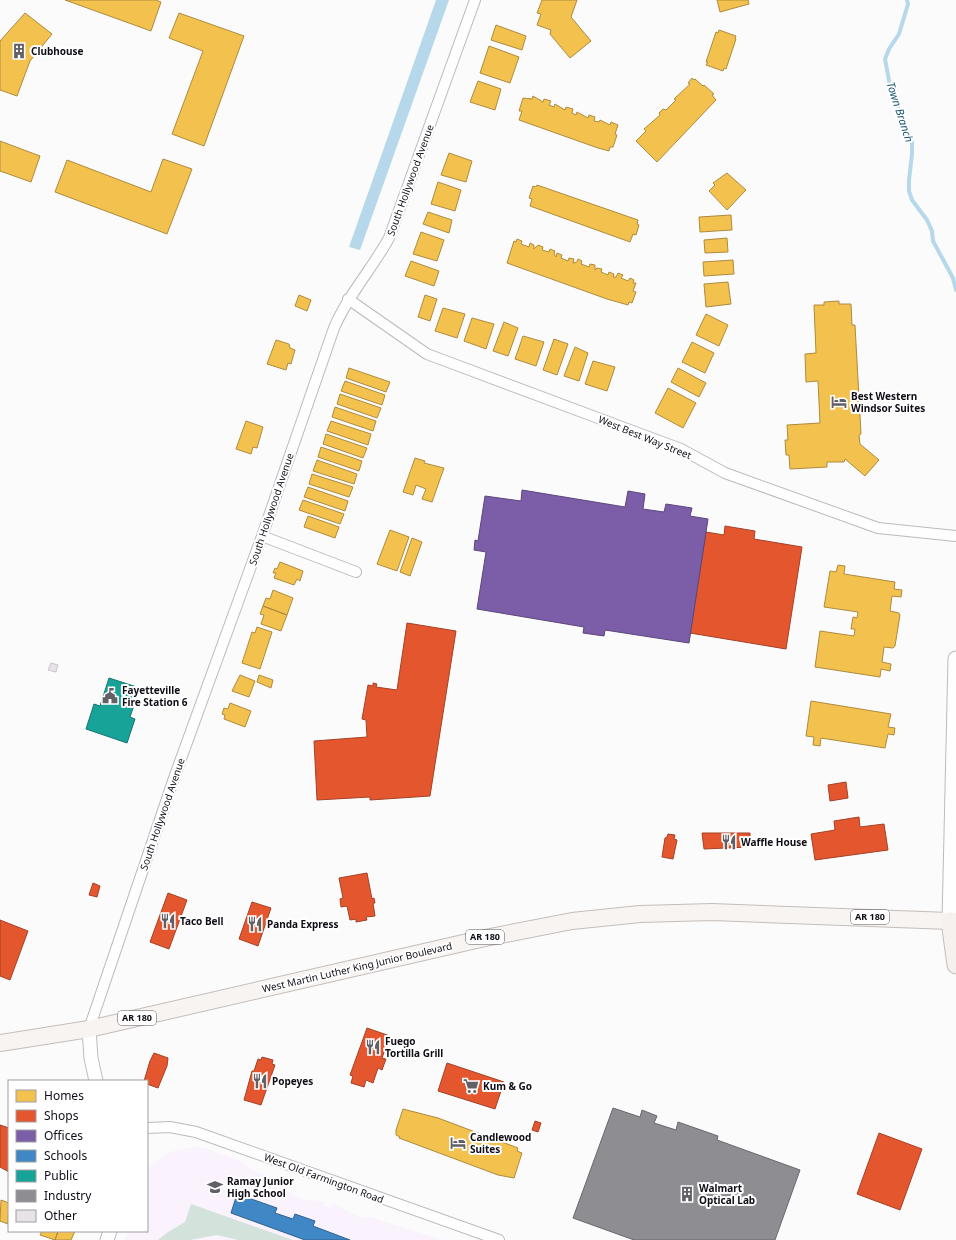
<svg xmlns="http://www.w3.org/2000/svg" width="956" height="1240" viewBox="0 0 956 1240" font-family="'Noto Sans',sans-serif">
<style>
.education{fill:#faf2fd}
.grass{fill:#d3e3db}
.water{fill:#b6d8ea}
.homes{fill:#f2c14e;stroke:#ae8b3e}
.shops{fill:#e4572e;stroke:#a44127}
.offices{fill:#7b5ea7;stroke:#5b467c}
.schools{fill:#3f88c5;stroke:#316391}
.public{fill:#17a398;stroke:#157671}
.industry{fill:#8d8d92;stroke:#68676d}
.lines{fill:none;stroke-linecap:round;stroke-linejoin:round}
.stream{stroke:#b6d8ea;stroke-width:4}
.building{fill:#e8e3e8;stroke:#cac6cb}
.minor-casing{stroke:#bbbabf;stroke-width:12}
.tertiary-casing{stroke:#bbbabf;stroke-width:15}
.secondary-casing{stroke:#bbbabf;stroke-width:17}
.primary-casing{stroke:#c4beba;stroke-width:18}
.trunk-casing{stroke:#c4beba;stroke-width:19}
.minor{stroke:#fefefe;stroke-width:10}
.tertiary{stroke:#fefefe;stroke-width:13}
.secondary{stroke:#fefefe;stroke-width:15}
.primary{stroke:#f8f4f2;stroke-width:16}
.trunk{stroke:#f6f1ee;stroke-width:17}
.labels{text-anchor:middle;stroke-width:4;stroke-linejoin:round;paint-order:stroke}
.shield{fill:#fff;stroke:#58565d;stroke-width:1}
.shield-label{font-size:9px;font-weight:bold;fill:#100d17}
.poi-label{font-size:10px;font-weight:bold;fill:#100d17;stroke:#fff;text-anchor:start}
.street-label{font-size:10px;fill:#100d17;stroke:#fff}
.water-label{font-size:11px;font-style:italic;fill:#1a5671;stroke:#fff}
</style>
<rect width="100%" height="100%" fill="#fbfbfb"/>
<path class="education" d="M195,1147l9,1 37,13 13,10 18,7 24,19 8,3 20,1 -1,4 8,3 2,-5 26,14h11l73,23h-318l3,-9h19v-62l18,-15 12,-4z"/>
<path class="grass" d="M191,1204l102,36h-55l-21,-5 -27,5h-32l10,-8 17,-10z"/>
<path class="water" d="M436,0h13l-89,250 -11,-3z"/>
<path class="homes" d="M65,0h91l5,2 -10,29z
M542,0h35l-6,17 20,24 -21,17 -20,-24 1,-4 -14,-5 4,-11 -4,-1z
M717,0h31l1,4 -29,8z
M25,13l27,21 -22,27 -13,35 -17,-6v-49z
M179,13l65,23 -40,110 -32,-12 31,-83 -34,-13z
M496,25l30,11 -4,14 -31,-10z
M719,30l17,6 -1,3h1l-10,30 -2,-1 -1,3 -17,-6 2,-3h-2l10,-30 2,1z
M489,46l30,11 -9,26 -30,-10z
M692,78l2,2 1,-1 8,7 1,-1 10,9 -2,1 4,5 -59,62 -21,-21 10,-10 -2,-2 16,-14 -1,-2 4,-4 3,1 10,-10 -2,-1 16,-15 -2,-1z
M478,81l23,8 -6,21 -25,-8z
M533,96l10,6 1,-3 7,2 -2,4 5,2 1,-3 10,6 1,-3 7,2 -1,4 4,2 1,-3 11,6 1,-3 6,2 -1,4 5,1 1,-2 10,5 1,-3 7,3 -3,9 2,1 -4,12h-3l-1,4 -11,-3 -79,-28 3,-9h-3l4,-13 9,1z
M0,141l40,15 -9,26 -31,-11z
M449,153l23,8 -6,21 -25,-7z
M163,159l29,10 -25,65 -112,-42 12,-32 84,32z
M727,173l19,17 -19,20 -18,-19 6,-6 -2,-2z
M438,182l23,8 -6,21 -24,-7z
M537,185l101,35 -1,4 2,1 -3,10 -3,-1 -3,8 -100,-36 2,-7 -3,-1 4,-12 3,1z
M428,212l24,8 -3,13 -26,-9z
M731,215l1,15 -32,2 -1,-15z
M421,232l23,8 -7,21 -24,-7z
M727,238l1,14 -23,1 -1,-13z
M517,239l5,2 -1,3 8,3 1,-4 4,2v4l4,-4 5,2 -1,3 7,2 1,-3 5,2 -1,3 2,3 1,-4 5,2 -1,3 7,3 1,-3 5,1 -1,4 4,-1 1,-3 4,2 -1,3 8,3 1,-3 5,1v5l2,-2 5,1 -1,3 7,3 1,-3 5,2 -1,3h3l2,-4 5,2 -2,3 7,3 2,-3 4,2 -1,3h3l-3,8 3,1 -4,11 -3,-1 -1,3 -21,-6 -100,-36 7,-22 2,1z
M733,260l1,14 -30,2 -1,-14z
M411,261l28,10 -5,15 -29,-10z
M728,282l3,22 -25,3 -2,-23z
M299,295l12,5 -4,11 -12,-5z
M425,295l12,4 -7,22 -12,-4z
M839,301v3h12l1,21h3l6,109 -2,1 1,9 19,16 -14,16 -20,-17 -1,3h-17v5l-37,2 -1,-14h-3l-1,-15h3l-1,-15 33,-2 -2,-42 -12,1 -1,-28 11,-1 -2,-48h10v-3z
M443,308l22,6 -8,24 -22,-7z
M706,314l22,11 -9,21 -23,-11z
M472,318l22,6 -8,25 -22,-8z
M504,322l14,6 -10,28 -15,-5z
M523,336l21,6 -8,24 -21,-7z
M554,339l14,5 -11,31 -14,-5z
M276,340l13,4 1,4 5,2 -4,14 -3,-1 -2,7 -19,-6z
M692,342l22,11 -9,20 -23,-11z
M575,347l13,6 -9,28 -15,-5z
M593,361l22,6 -8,24 -22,-7z
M349,368l41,14 -4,10 -40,-14z
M678,368l28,15 -7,14 -28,-15z
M345,381l40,14 -3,10 -41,-14z
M668,388l28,15 -13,25 -28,-15z
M340,394l41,14 -4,10 -40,-14z
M335,407l41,14 -3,10 -41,-14z
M246,421l17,6 -6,21 -4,-1 -2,7 -15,-5z
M331,421l40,13 -3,11 -41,-14z
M326,434l41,14 -4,10 -40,-14z
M321,447l41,14 -3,10 -41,-14z
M415,458l10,3 -1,2 20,5 -12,34 -10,-3 4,-10 -10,-4 -3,10 -10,-3z
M317,460l40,14 -3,10 -41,-13z
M312,474l41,13 -4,10 -40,-13z
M308,487l40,14 -3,10 -41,-14z
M303,500l41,14 -4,10 -41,-14z
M308,516l31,11 -4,11 -31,-11z
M390,530l19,7 -12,34 -20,-7z
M412,538l10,4 -12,34 -10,-4z
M280,562l23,9 -3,10 -3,-2 -3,6 -20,-7 2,-5h-3l2,-5 2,1z
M838,565l7,1 -1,8 51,8 -1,7 8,1 -1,7 -9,-1 -2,15 9,2 1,2 -5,31 -2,2 -9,-1 -2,15 9,2 -1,7 -9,-2 -1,8 -65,-10 5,-36 34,5 1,-7h-4l2,-12 4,1 1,-6 -34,-5 6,-36 6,1z
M273,590l20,8 -6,17 -24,-9 3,-8 4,1z
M263,606l24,9 -6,16 -20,-7 3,-9 -4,-1z
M257,627l15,5 -12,37 -18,-6 10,-31 3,1z
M240,675l15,6 -6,16 -17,-6z
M259,675l14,5 -2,8 -14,-6z
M811,701l80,13 -3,13 7,1 -1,7 -6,-1 -3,14 -64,-10 -1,8 -7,-1 1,-8 -8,-1z
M230,703l21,8 -6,16 -21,-8 1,-4 -3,-1 2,-6 4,1z
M403,1109l35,9 80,30 -1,3 5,2 -8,25 -16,-3 -99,-37 1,-1 -4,-2v-5z
M1,1200l8,3 -1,21 -8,-3z
M42,1231h16l-3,9 -15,-5z
M58,1231h17l-4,9h-16z"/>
<path class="shops" d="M725,526l30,5 -1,8 48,8 -16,102 -96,-16 16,-101 18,3z
M407,623l49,8 -26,165 -60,4v-3l-53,3 -3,-59 53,-4 -1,-17 -4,-1 6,-34 5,1v-3l4,1 -1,3 21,3z
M846,782l2,16 -18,3 -2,-16z
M859,817l1,10 24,-3 4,26 -73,10 -4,-26 24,-4 -1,-9z
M702,833h48v6h5v5h-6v3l-45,2z
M668,834l7,1 -1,4 3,1 -4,19 -11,-2 3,-19 2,-1z
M367,873l5,26 2,-1 1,5h-2l2,13 -9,1 1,3 -11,2v-3l-6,1 -3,-14 -6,1 -1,-8 3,-1 -4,-20z
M93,883l7,3 -3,11 -8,-2z
M168,893l19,7 -18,49 -19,-7z
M252,902l19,6 -13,38 -19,-7z
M0,920l28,11 -18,49 -10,-4z
M367,1028l23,8 -8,22 4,1 -4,11 -4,-2 -5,15 -7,-3 -2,7 -13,-4 2,-7 -3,-1z
M154,1053l14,5 -1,8 -9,22 -11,-4v-3h-3l6,-20z
M262,1057l11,3 -1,4 3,1 -14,40 -17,-5 8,-29h2l4,-12 3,1z
M447,1063l57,19 -9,27 -57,-18z
M535,1121l6,2 -3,9 -6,-2z
M0,1125l9,3v44l-9,-5z
M879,1133l43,16 -22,61 -43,-16z"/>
<path class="offices" d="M522,490l103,17 3,-16 17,3 -2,15 21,3 2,-8 26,4 -2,8 18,3 -19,124 -84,-13 -1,6 -21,-3 1,-6 -107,-18 9,-57 -12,-2 1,-10 3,1 7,-45 36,5z"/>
<path class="schools" d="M237,1194l40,14 -2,5 18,6 2,-5 20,7 -2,5 37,14h-45l-74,-27z"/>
<path class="public" d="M109,678l31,10 -10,29 5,2 -8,24 -41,-14 8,-25 6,2z"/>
<path class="industry" d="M613,1108l27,9 2,-7 15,6 -3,7 22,7 2,-8 40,14 -1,4 83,30 -25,70h-141l-61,-22z"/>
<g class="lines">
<path class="stream" d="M907,0l1,4 -9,30 -10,15 -4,10 6,32 21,51v12l-3,26v11l3,9 15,20 5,11 1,10 20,37 3,12"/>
</g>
<path class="building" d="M51,663l7,2 -2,7 -8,-2z"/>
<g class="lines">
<defs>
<path id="minor" d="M348,299l79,55 254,95 44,24 153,55 78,8
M262,536l94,36
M89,1029l85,-251 88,-242 72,-208c14,-33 38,-59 55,-90l86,-238
M147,1128l23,-1 26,5 303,108"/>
<path id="tertiary" d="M89,1029l2,29 5,23
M107,1240l3,-9"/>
<path id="secondary" d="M950,921l6,-262"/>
<path id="primary" d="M0,1043l89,-14 396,-91 87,-17 68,-7 72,-2 238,9"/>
<path id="trunk" d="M956,922l-6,-1 6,44"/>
</defs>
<use href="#minor" class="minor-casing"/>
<use href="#tertiary" class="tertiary-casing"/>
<use href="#secondary" class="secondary-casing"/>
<use href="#primary" class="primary-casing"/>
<use href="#trunk" class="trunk-casing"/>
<use href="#minor" class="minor"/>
<use href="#tertiary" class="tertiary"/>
<use href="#secondary" class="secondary"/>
<use href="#primary" class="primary"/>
<use href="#trunk" class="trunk"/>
</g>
<defs>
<symbol id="building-bare" viewBox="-9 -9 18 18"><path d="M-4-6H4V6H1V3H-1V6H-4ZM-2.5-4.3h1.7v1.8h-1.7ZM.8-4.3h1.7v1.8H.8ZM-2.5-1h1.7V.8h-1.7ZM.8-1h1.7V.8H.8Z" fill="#626067" stroke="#fff" stroke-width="2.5" paint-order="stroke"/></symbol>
<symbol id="hotel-bare" viewBox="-9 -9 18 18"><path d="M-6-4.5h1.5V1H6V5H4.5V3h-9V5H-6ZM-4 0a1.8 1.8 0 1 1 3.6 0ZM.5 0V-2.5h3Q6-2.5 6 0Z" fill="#626067" stroke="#fff" stroke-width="2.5" paint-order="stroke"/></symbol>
<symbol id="civic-bare" viewBox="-9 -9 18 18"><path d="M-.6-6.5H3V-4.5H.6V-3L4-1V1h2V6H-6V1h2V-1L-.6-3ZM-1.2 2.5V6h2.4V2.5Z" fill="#626067" stroke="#fff" stroke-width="2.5" paint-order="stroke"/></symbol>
<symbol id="restaurant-bare" viewBox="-9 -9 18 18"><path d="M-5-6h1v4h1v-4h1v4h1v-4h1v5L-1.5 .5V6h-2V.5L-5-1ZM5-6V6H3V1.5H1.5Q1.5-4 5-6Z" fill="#626067" stroke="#fff" stroke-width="2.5" paint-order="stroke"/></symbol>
<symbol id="supermarket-bare" viewBox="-9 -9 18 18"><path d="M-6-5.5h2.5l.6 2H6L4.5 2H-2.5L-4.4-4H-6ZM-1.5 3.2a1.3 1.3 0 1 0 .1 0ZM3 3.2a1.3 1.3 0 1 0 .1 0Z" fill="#626067" stroke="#fff" stroke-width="2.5" paint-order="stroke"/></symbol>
<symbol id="school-bare" viewBox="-9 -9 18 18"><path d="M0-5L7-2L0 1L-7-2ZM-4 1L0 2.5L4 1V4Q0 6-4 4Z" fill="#626067" stroke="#fff" stroke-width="2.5" paint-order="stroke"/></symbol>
</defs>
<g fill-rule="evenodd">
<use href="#building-bare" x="8" y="40" width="22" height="22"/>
<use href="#hotel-bare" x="828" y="391" width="22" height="22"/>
<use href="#civic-bare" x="99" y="685" width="22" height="22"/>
<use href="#restaurant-bare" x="718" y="831" width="22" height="22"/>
<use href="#restaurant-bare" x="157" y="910" width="22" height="22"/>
<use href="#restaurant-bare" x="244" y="913" width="22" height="22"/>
<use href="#restaurant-bare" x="362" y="1036" width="22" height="22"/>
<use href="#restaurant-bare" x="249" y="1070" width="22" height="22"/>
<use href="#supermarket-bare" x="460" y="1075" width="22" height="22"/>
<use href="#hotel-bare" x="447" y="1132" width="22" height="22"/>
<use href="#school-bare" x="204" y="1176" width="22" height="22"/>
<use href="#building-bare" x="676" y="1183" width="22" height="22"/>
</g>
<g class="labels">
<g class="shield">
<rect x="851" y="910" width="38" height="14" rx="3"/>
<rect x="466" y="930" width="38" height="14" rx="3"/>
<rect x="118" y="1011" width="38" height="14" rx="3"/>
</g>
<g class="shield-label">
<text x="870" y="920">AR 180</text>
<text x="485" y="940">AR 180</text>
<text x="137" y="1021">AR 180</text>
</g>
<g class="poi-label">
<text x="31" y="55">Clubhouse</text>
<text x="851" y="400">Best Western<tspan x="851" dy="12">Windsor Suites</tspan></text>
<text x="122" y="694">Fayetteville<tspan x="122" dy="12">Fire Station 6</tspan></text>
<text x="741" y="846">Waffle House</text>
<text x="180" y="925">Taco Bell</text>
<text x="267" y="928">Panda Express</text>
<text x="385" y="1045">Fuego<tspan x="385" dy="12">Tortilla Grill</tspan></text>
<text x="272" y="1085">Popeyes</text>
<text x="483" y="1090">Kum &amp; Go</text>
<text x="470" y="1141">Candlewood<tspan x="470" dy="12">Suites</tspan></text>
<text x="227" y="1185">Ramay Junior<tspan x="227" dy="12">High School</tspan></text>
<text x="699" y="1192">Walmart<tspan x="699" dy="12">Optical Lab</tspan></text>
</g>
<g class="street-label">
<text transform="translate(410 180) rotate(-70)" y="4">South Hollywood Avenue</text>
<text transform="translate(645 437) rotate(22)" y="4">West Best Way Street</text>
<text transform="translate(271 509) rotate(-71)" y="4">South Hollywood Avenue</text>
<text transform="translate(162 814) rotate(-71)" y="4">South Hollywood Avenue</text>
<text transform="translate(357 967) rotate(-13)" y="4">West Martin Luther King Junior Boulevard</text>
<text transform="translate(324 1178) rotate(20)" y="4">West Old Farmington Road</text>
</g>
<g class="water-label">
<text transform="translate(900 112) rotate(72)" y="4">Town Branch</text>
</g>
</g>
<rect x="8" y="1080" width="140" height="152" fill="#ffffff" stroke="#9f9ea2"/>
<rect x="16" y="1090" width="20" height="12" fill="#f2c14e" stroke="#9f9ea2"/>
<text x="44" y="1100" font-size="12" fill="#100d17">Homes</text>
<rect x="16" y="1110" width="20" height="12" fill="#e4572e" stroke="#9f9ea2"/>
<text x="44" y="1120" font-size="12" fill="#100d17">Shops</text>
<rect x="16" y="1130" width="20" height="12" fill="#7b5ea7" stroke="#9f9ea2"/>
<text x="44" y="1140" font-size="12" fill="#100d17">Offices</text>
<rect x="16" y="1150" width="20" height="12" fill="#3f88c5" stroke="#9f9ea2"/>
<text x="44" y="1160" font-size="12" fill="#100d17">Schools</text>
<rect x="16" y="1170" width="20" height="12" fill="#17a398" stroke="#9f9ea2"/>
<text x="44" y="1180" font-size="12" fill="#100d17">Public</text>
<rect x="16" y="1190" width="20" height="12" fill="#8d8d92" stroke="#9f9ea2"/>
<text x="44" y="1200" font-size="12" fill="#100d17">Industry</text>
<rect x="16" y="1210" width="20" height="12" fill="#e8e3e8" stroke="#9f9ea2"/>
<text x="44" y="1220" font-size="12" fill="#100d17">Other</text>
</svg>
